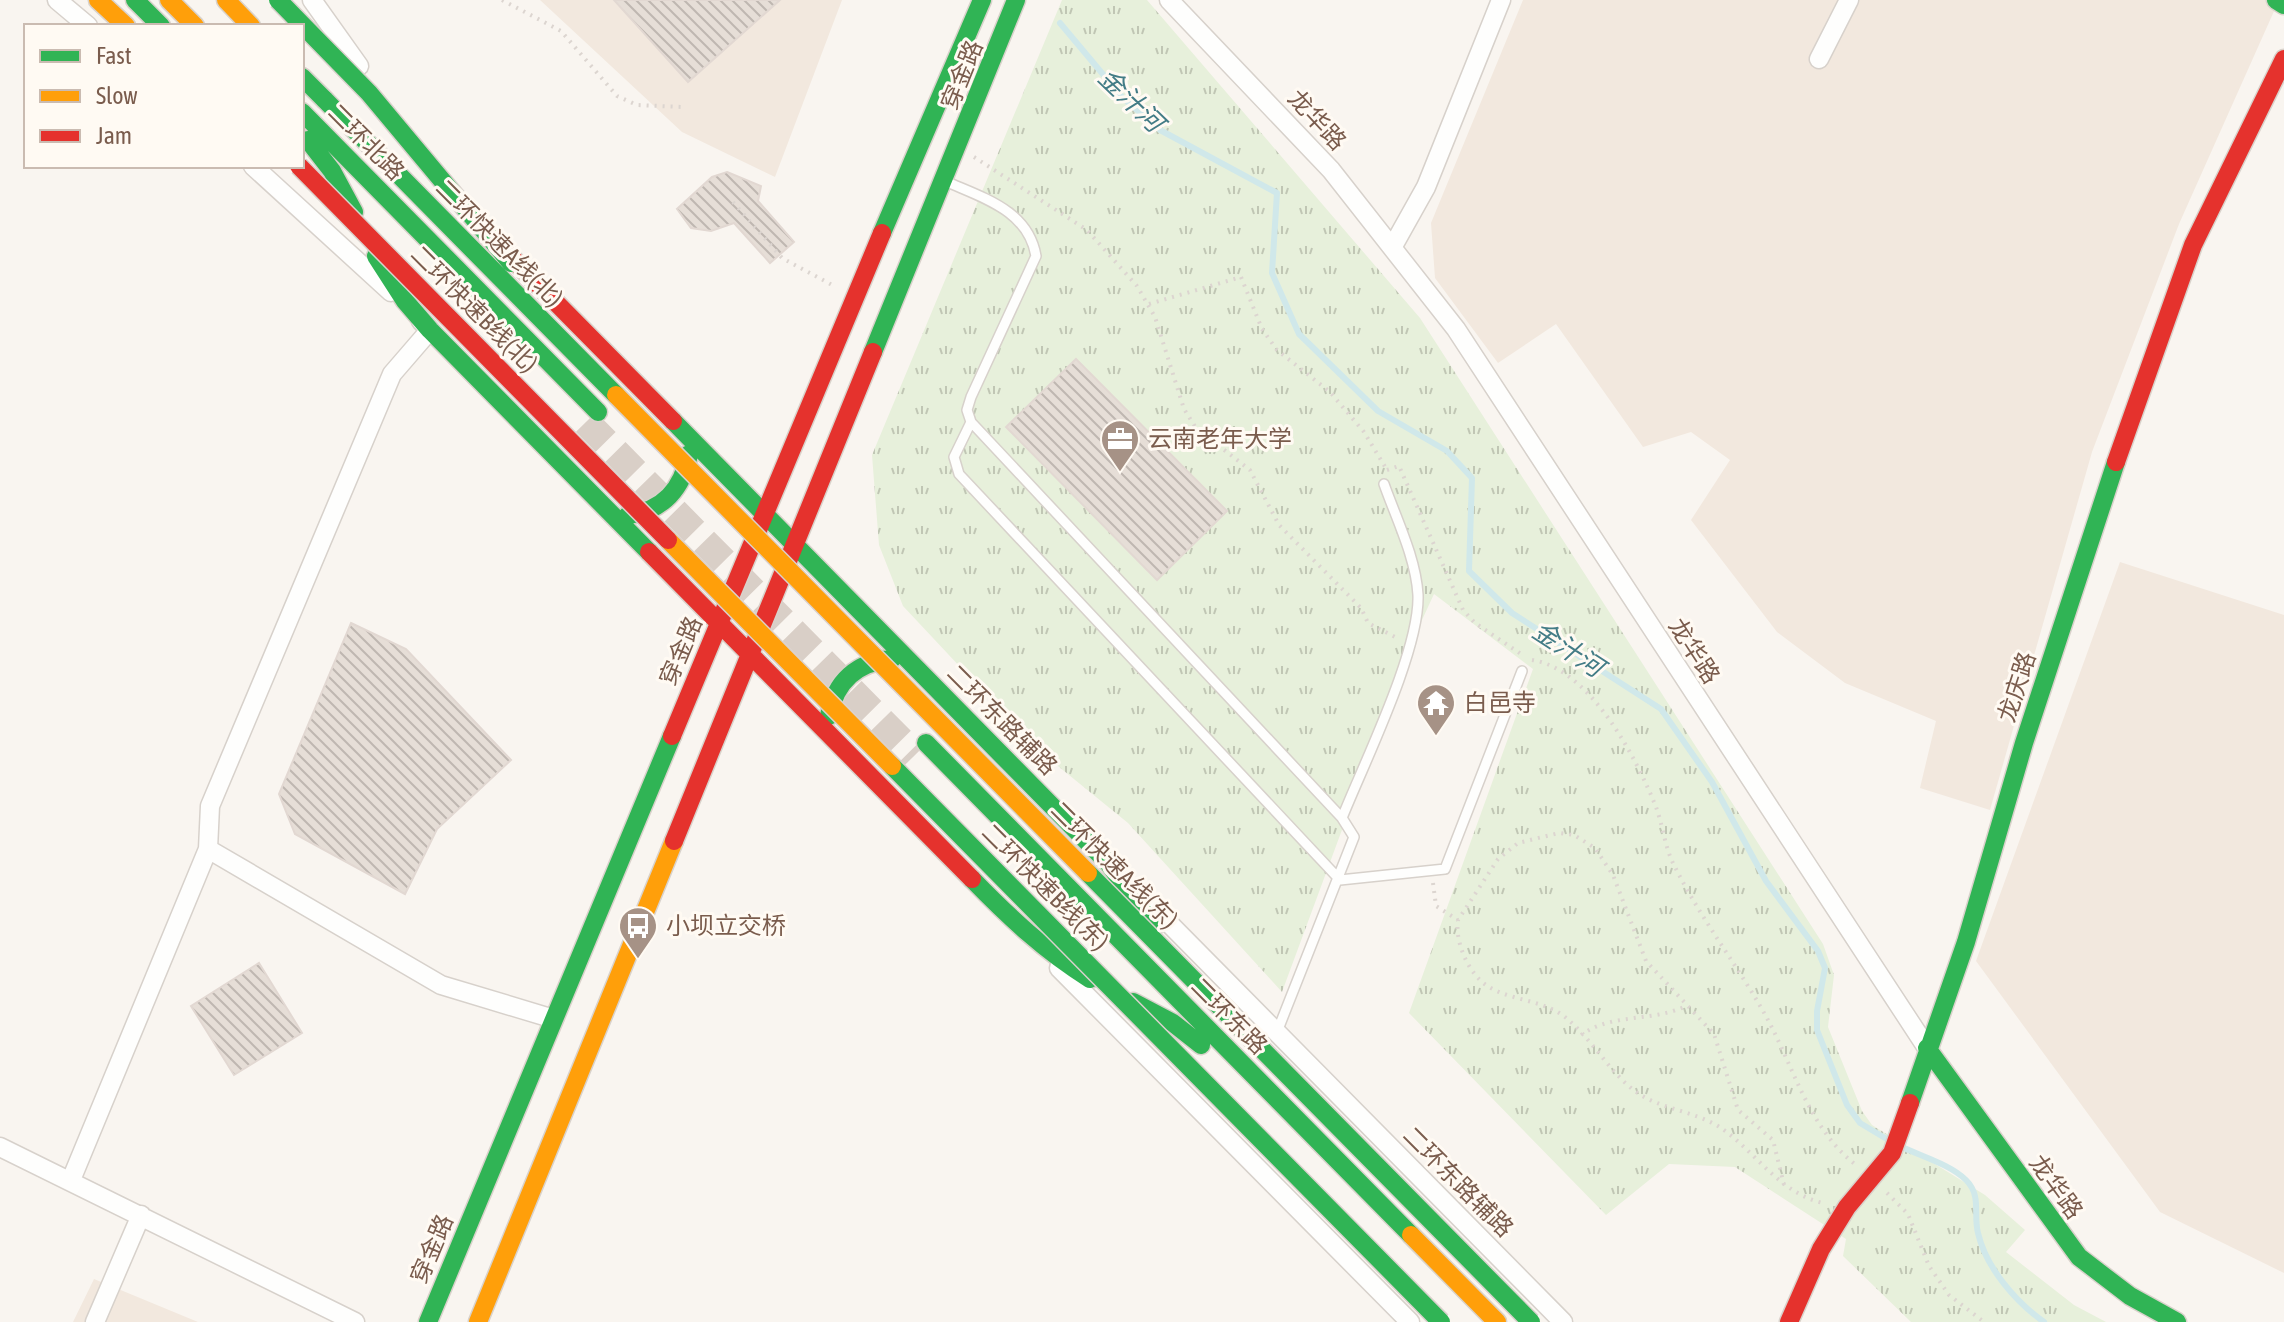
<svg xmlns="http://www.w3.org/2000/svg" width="2284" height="1322" viewBox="0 0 2284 1322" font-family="'Asap Condensed','Noto Sans SC',sans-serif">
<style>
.residential{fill:#f2e8de}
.grass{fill:url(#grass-tufts)}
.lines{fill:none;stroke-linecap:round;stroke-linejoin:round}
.stream{stroke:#d0e8ea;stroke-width:6}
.building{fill:url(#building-back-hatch);stroke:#e2d8d2;stroke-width:2}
.primary-tunnel{stroke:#d9cfc7;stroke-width:28;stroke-dasharray:28 14;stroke-linecap:butt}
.lane-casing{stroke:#d7d1cb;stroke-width:12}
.street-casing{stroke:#d7d1cb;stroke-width:21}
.fast-casing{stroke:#d9d2cb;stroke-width:21}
.slow-casing{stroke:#d9d2cb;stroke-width:21}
.jam-casing{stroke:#d9d2cb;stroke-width:21}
.path{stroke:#dcd5d0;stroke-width:4;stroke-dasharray:2 6;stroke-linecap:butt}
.lane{stroke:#fefefd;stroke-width:9}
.street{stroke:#fefefd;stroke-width:18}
.fast{stroke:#30b455;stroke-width:18}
.slow{stroke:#ff9f0a;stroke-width:18}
.jam{stroke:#e5322d;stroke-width:18}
.fast-bridge-casing{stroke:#dad1cc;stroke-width:21;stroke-linecap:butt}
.slow-bridge-casing{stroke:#dad1cc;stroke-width:21;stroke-linecap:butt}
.jam-bridge-casing{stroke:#dad1cc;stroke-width:21;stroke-linecap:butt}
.fast-bridge{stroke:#30b455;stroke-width:18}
.slow-bridge{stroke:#ff9f0a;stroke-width:18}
.jam-bridge{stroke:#e5322d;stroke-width:18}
.labels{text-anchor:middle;stroke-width:6;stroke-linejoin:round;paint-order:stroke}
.street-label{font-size:24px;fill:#7a5c4d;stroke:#fffaf3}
.poi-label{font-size:24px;fill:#7a5c4d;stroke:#fffaf3;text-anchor:start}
.water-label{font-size:26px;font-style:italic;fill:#437c86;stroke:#fffaf3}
</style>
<defs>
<pattern id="grass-tufts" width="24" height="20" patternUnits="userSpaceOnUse" patternTransform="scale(2)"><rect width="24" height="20" fill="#e7f0db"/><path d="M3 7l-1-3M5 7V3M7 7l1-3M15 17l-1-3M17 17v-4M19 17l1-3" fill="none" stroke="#c0c6b4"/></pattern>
<pattern id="building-back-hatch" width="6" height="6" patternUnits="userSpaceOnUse" patternTransform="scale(2)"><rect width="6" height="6" fill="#e6ded7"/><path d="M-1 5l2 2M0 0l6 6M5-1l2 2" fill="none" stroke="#bfb7b1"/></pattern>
</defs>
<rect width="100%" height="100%" fill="#f9f5f0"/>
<path class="residential" d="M540,0h302l-67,177 -93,-45z
M1523,0h756l-100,224 -87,228 -102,358 -70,-22 16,-67 -91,-38 -68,-51 -86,-112 39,-60 -39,-28 -48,15 -87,-123 -58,39 -63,-85 -4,-55z
M2120,562l164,53v658l-124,-61 -184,-251z
M94,1279l104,43h-125z"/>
<path class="grass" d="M1062,0h85l273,318 403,626 11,31 -6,52 34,84 10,14 113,70 40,35 -19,22 68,53 32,17h-195l-68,-66 3,-17 -111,-72 -66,-3 -63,51 -197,-202 124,-344 -99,-75 -24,52 -128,346 -154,-169 -91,-74 -134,-143 -24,-61 -7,-90z"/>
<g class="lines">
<path class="stream" d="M1060,23l62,74 38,33 117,63 -5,80 27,61 79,77 69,40 25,27 -3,93 43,42 149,96 51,73 54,99 52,70 7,17 -8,43v19l30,75 13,18 30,18
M1900,1146c20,10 50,18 66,34 16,16 7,34 12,53 8,35 38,69 66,89"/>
</g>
<path class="building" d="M614,0h166l-92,82z
M727,172l34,14 -3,15 36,41 -24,21 -36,-40 -23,8 -20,-3 -14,-19 35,-32z
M1076,359l151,152 -70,69 -151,-153z
M351,623l55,26 105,111 -74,69 -32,65 -110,-60 -16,-40z
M259,963l43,70 -68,42 -43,-69z"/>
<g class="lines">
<path class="primary-tunnel" d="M586,422l329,333"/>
<defs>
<path id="lane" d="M945,181c38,17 83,29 91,75l-65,141 -4,13 4,12 371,396 12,19 -77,195
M971,422l-17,35 5,17 381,406 105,-11 77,-198
M1342,818c22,-55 78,-168 76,-223 -2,-37 -22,-77 -34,-111"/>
<path id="street" d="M57,0l31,26
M312,0l47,66
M1169,0l162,170 125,159 471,719
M1819,59l30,-59
M253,166l138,126
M1393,246l33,-59 75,-187
M208,849l233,136 113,34
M1143,897l420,425
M1059,968l351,354
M0,1147l355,175
M71,1180l137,-331 2,-43 182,-432 38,-44 -9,-9
M95,1322l46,-107"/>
<path id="fast" d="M135,0l26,26
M2276,0l8,5
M302,77l23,23
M302,112l296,300
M308,140l24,31 22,41
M882,233l100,-233
M376,256l29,45 25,29 219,222
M873,352l143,-352
M673,421l436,443 45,63
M628,515c35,-4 55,-27 61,-61
M829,716c6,-35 28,-54 63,-57
M926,743l485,492
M972,879c37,38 73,72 118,100
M1133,1002l40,21 28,22
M1927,1048l152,209 51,39 47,26
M1910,1103l56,-161 58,-199 92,-281
M428,1322l244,-586"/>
<path id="slow" d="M98,0l28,26
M169,0l26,26
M226,0l25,26
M1411,1235l86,87
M478,1322l196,-481"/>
<path id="jam" d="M502,248l171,173
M2116,462l77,-217 91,-186
M649,552l323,327
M672,736l210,-503
M674,841l199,-489
M1789,1322l32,-73 26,-42 45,-54 18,-50"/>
</defs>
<use href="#lane" class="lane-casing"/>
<use href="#street" class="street-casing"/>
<use href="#fast" class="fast-casing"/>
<use href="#slow" class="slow-casing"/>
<use href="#jam" class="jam-casing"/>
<path class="path" d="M502,0l59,31 56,65 20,9 45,2
M974,157l113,73 50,56 18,31 29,92 12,19 54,42 29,55 82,83 7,15 31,16
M733,202l49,56 52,28
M1149,304l92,-27 21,52 15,21 53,42 34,40 23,38
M1387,470l12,-4 64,144 12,13 49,33
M1532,660c58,9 104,97 124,147 7,19 9,41 18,58 25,51 61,97 89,146 30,52 44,116 93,154
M1433,883l3,23 22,14
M1581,1035c32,-23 72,-12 107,-30
M1784,1185l-11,-45 -35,-30 -24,-76 -68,-73 -33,-86 -18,-27 -21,-13 -15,-2 -41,10 -20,16 -40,61c-3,20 8,47 23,61 22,20 60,17 84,36 25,20 42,51 66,71 24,21 63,22 90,40 35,24 58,65 102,75
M1887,1193l21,21 21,52 20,29 35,27"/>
<use href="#lane" class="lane"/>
<use href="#street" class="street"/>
<use href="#fast" class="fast"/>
<use href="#slow" class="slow"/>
<use href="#jam" class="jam"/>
<defs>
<path id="fast-bridge" d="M278,0l91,93 142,170
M325,100l291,295
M892,766l549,556
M1088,873l443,449"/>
<path id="slow-bridge" d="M616,395l472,478
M668,540l224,226"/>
<path id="jam-bridge" d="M299,166l369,374"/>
</defs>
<use href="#fast-bridge" class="fast-bridge-casing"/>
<use href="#slow-bridge" class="slow-bridge-casing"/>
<use href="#jam-bridge" class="jam-bridge-casing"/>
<use href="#fast-bridge" class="fast-bridge"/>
<use href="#slow-bridge" class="slow-bridge"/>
<use href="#jam-bridge" class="jam-bridge"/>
</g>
<defs>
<symbol id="office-pin" viewBox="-11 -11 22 30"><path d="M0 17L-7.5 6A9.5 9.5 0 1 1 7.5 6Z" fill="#a69286" stroke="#fffaf3"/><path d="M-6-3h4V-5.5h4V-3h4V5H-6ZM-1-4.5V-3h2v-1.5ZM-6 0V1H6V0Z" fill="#fff"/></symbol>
<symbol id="temple-pin" viewBox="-11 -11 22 30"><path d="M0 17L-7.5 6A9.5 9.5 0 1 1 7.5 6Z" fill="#a69286" stroke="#fffaf3"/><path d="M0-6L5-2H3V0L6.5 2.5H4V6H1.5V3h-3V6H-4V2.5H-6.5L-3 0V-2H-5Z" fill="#fff"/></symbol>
<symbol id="bus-pin" viewBox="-11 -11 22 30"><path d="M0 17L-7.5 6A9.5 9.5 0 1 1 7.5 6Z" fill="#a69286" stroke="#fffaf3"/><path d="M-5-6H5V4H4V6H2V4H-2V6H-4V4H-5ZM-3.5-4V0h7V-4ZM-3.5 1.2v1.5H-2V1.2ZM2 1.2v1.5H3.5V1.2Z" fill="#fff"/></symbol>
</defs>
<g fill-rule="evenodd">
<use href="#office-pin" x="1098" y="417" width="44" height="60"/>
<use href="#temple-pin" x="1414" y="681" width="44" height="60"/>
<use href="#bus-pin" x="616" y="904" width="44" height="60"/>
</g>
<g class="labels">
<g class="street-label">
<text transform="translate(962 75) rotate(-68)" y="8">穿金路</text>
<text transform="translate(1317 120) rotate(47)" y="8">龙华路</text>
<text transform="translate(366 142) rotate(45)" y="8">二环北路</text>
<text transform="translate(499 243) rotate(45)" y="8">二环快速A线(北)</text>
<text transform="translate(474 309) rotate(45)" y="8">二环快速B线(北)</text>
<text transform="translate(681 651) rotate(-67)" y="8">穿金路</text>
<text transform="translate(1694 651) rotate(57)" y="8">龙华路</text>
<text transform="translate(2017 687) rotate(-72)" y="8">龙庆路</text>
<text transform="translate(1002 720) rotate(45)" y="8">二环东路辅路</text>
<text transform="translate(1114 865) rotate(45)" y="8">二环快速A线(东)</text>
<text transform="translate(1045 887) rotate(45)" y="8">二环快速B线(东)</text>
<text transform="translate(1229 1016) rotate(45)" y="8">二环东路</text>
<text transform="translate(1458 1182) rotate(45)" y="8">二环东路辅路</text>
<text transform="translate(2056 1187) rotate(54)" y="8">龙华路</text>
<text transform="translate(432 1249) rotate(-67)" y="8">穿金路</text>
</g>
<g class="poi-label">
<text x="1148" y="447">云南老年大学</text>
<text x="1464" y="711">白邑寺</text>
<text x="666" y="934">小坝立交桥</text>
</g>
<g class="water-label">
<text transform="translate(1131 100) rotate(44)" y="9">金汁河</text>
<text transform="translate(1568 649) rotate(33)" y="9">金汁河</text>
</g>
</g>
<rect x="24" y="24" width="280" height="144" fill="#fffaf3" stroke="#cabbb1" stroke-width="2"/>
<rect x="40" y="50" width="40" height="12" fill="#30b455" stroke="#cabbb1" stroke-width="2"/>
<text x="96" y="64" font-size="24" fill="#7a5c4d">Fast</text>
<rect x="40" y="90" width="40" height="12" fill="#ff9f0a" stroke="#cabbb1" stroke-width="2"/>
<text x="96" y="104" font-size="24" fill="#7a5c4d">Slow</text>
<rect x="40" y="130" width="40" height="12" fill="#e5322d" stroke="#cabbb1" stroke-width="2"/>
<text x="96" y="144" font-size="24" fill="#7a5c4d">Jam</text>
</svg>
